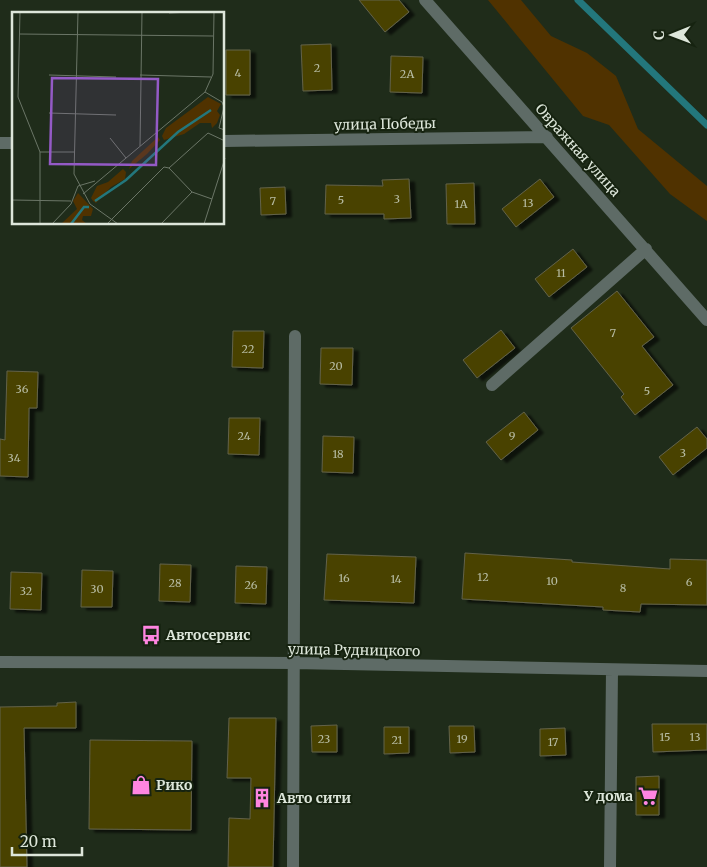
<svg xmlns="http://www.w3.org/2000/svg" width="707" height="867" viewBox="0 0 707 867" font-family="Merriweather,serif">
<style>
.green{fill:#503200}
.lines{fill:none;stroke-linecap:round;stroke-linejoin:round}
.stream{stroke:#23777c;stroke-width:7}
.building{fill:#484303;stroke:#636249;filter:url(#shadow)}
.minor{stroke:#5e6b66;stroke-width:12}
.labels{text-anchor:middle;stroke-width:4;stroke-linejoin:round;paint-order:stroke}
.number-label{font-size:11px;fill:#b8bda4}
.street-label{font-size:14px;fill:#dde6da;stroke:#162310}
.poi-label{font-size:14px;font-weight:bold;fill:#dde6da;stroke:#162310;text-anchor:start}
.inset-river{fill:none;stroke:#23777c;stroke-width:2.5}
.inset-road{fill:none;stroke:#6b7667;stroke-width:1}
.view{fill:#945ac6;fill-opacity:0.15;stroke:#945ac6;stroke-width:2.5}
.inset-edge{fill:none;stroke:#dde6da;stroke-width:2.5}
</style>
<defs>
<filter id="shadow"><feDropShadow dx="5.5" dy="3" stdDeviation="1" flood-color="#0009"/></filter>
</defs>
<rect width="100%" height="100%" fill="#1f2c1a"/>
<path class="green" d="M488,0h33l30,36 36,17 29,23 22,53 69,57v35l-37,-27 -61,-69 -26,-9z"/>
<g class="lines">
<path class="stream" d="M578,0l129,125"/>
</g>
<path class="building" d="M359,0h40l10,12 -24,20z
M331,44l1,46 -29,1 -2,-46z
M226,50h24v45h-24z
M391,56l32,1 -1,36 -32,-1z
M409,179l2,39 -27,1v-5h-59l1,-29 57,1 -1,-6z
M540,179l14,18 -38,30 -14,-18z
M474,183l1,41h-28l-1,-40z
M285,187l1,27 -25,1 -1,-27z
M573,249l14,18 -38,30 -14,-18z
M617,291l37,46 -12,9 31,39 -38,30 -14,-18 3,-3 -53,-66z
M501,330l14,18 -38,30 -14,-18z
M233,331h31l-1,37 -31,-1z
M321,348h32l-1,37 -32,-1z
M7,371l31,1 -1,36h-8l-1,69 -28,-1v-37l5,1z
M524,412l14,18 -37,30 -15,-18z
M229,418h31l-1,37 -31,-1z
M697,427l10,12v9l-34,27 -14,-18z
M323,436l31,1 -1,36 -31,-1z
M465,553l107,7v2l98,7v-10l37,1v45l-66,-1 -1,8 -37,-2v-3l-141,-8z
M327,554l89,3 -2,46 -90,-3z
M160,564l31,1 -1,37 -31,-1z
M236,566l31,1 -1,37 -31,-1z
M82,570l31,1 -1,36h-31z
M11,572l31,1 -1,37 -31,-1z
M76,702v26h-52l3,139h-27v-160l57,-1v-3z
M229,718h47l-3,149h-45l1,-49 21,1 1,-41h-24z
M652,724h55v26l-54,2z
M337,725v27h-25l-1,-26z
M449,726h25l1,26 -25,1z
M384,727h25v26l-25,1z
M565,728l1,27 -26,1v-27z
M90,740l102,1 -1,89 -102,-1z
M659,776v39h-23v-38z"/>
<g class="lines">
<path class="minor" d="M425,0l282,320
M224,141l323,-4
M0,143h14
M492,385l154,-136
M0,662l294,1 413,8
M293,867l2,-531
M610,867l2,-197"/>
</g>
<defs>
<symbol id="bus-bare" viewBox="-9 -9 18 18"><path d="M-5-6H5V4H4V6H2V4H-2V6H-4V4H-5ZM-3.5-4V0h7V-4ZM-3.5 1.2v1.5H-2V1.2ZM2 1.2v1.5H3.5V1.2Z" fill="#fe85e0" stroke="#162310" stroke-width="2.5" paint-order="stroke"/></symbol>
<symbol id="shop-bare" viewBox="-9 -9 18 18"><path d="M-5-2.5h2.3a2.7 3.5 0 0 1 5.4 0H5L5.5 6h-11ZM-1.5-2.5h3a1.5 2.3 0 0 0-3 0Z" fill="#fe85e0" stroke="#162310" stroke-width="2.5" paint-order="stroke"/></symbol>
<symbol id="supermarket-bare" viewBox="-9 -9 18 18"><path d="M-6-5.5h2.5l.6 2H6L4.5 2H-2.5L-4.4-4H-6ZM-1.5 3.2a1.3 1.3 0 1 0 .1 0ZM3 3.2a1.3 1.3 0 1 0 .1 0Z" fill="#fe85e0" stroke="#162310" stroke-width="2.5" paint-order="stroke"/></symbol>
<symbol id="building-bare" viewBox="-9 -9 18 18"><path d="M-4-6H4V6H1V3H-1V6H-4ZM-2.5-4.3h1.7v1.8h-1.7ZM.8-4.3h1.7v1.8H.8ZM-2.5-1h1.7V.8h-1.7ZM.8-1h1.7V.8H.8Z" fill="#fe85e0" stroke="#162310" stroke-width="2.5" paint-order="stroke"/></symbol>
</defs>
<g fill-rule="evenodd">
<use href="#bus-bare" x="137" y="621" width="28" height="28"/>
<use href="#shop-bare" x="127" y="771" width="28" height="28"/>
<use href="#supermarket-bare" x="634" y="782" width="28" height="28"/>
<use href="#building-bare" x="248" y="784" width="28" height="28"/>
</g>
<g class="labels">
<g class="number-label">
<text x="317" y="72">2</text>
<text x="238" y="77">4</text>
<text x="407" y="78">2А</text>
<text x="397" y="203">3</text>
<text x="341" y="204">5</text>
<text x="273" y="205">7</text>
<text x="528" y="207">13</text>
<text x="461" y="208">1А</text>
<text x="561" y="277">11</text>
<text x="613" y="337">7</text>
<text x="248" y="353">22</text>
<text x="336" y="370">20</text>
<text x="22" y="393">36</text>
<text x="647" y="395">5</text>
<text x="244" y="440">24</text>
<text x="512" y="440">9</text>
<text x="683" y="457">3</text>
<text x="338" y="458">18</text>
<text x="14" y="462">34</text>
<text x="483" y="581">12</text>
<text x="344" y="582">16</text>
<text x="396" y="583">14</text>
<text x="552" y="585">10</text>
<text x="689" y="586">6</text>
<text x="175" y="587">28</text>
<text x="251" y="589">26</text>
<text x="623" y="592">8</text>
<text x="97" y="593">30</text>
<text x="26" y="595">32</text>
<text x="665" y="741">15</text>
<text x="695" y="741">13</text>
<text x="324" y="743">23</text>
<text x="462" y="743">19</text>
<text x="397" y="744">21</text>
<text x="553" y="746">17</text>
</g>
<g class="street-label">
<text transform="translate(385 124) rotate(-1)" y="5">улица Победы</text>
<text transform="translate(578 150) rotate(48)" y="5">Овражная улица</text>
<text transform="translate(354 650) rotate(1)" y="5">улица Рудницкого</text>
</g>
<g class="poi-label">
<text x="166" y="640">Автосервис</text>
<text x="156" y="790">Рико</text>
<text x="633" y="801" text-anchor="end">У дома</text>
<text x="277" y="803">Авто сити</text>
</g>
</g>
<g transform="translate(12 12)">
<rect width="212" height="212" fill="#1f2c1a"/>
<path d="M196,85l13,7 -4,7 3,4 -3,8 -5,5 -1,-5h-11l-16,11 -20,6 -2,-4 4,-8zM146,125l2,3 -13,14 -18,15 3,-8zM111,157l3,3 -1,7 -14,8 -15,16 -3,-2 -2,-3 6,-12 11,-4zM66,181l15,16 -2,7h-8l-1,4 5,4h-26l16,-15 -4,-8z" fill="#503200"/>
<path class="inset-river" d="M83,189l31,-21 52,-48 33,-22M59,212l13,-17h5"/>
<path class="inset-road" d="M8,0l-2,85 22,55v72M66,0l-4,162 16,30 28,20M157,1l22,-1M7,22l194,2M37,63l67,2M128,63l71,2M193,80l17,10 2,5 -5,21 6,2M37,101l67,2M98,126l16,20M128,134l2,-134M28,140h35M157,156l23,24 20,7M71,182l122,-102 8,-18 1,-62M0,188l59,1M40,212l19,-20 7,-18 17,-5M95,212l57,-57 5,1 39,-35 17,8M149,212l31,-32M192,212l21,-66"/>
<path class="view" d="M40,66l106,1 -2,86 -106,-1z"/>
<rect width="212" height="212" class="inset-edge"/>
</g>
<g transform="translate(672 35) rotate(269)" stroke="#162310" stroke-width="4" paint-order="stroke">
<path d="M0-4L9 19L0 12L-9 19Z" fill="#dde6da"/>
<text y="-8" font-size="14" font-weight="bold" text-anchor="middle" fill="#dde6da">С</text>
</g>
<path d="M12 847v8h70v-8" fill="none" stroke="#dde6da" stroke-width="2.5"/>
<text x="20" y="847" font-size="15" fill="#dde6da" stroke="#162310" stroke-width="4" paint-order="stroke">20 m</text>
</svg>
